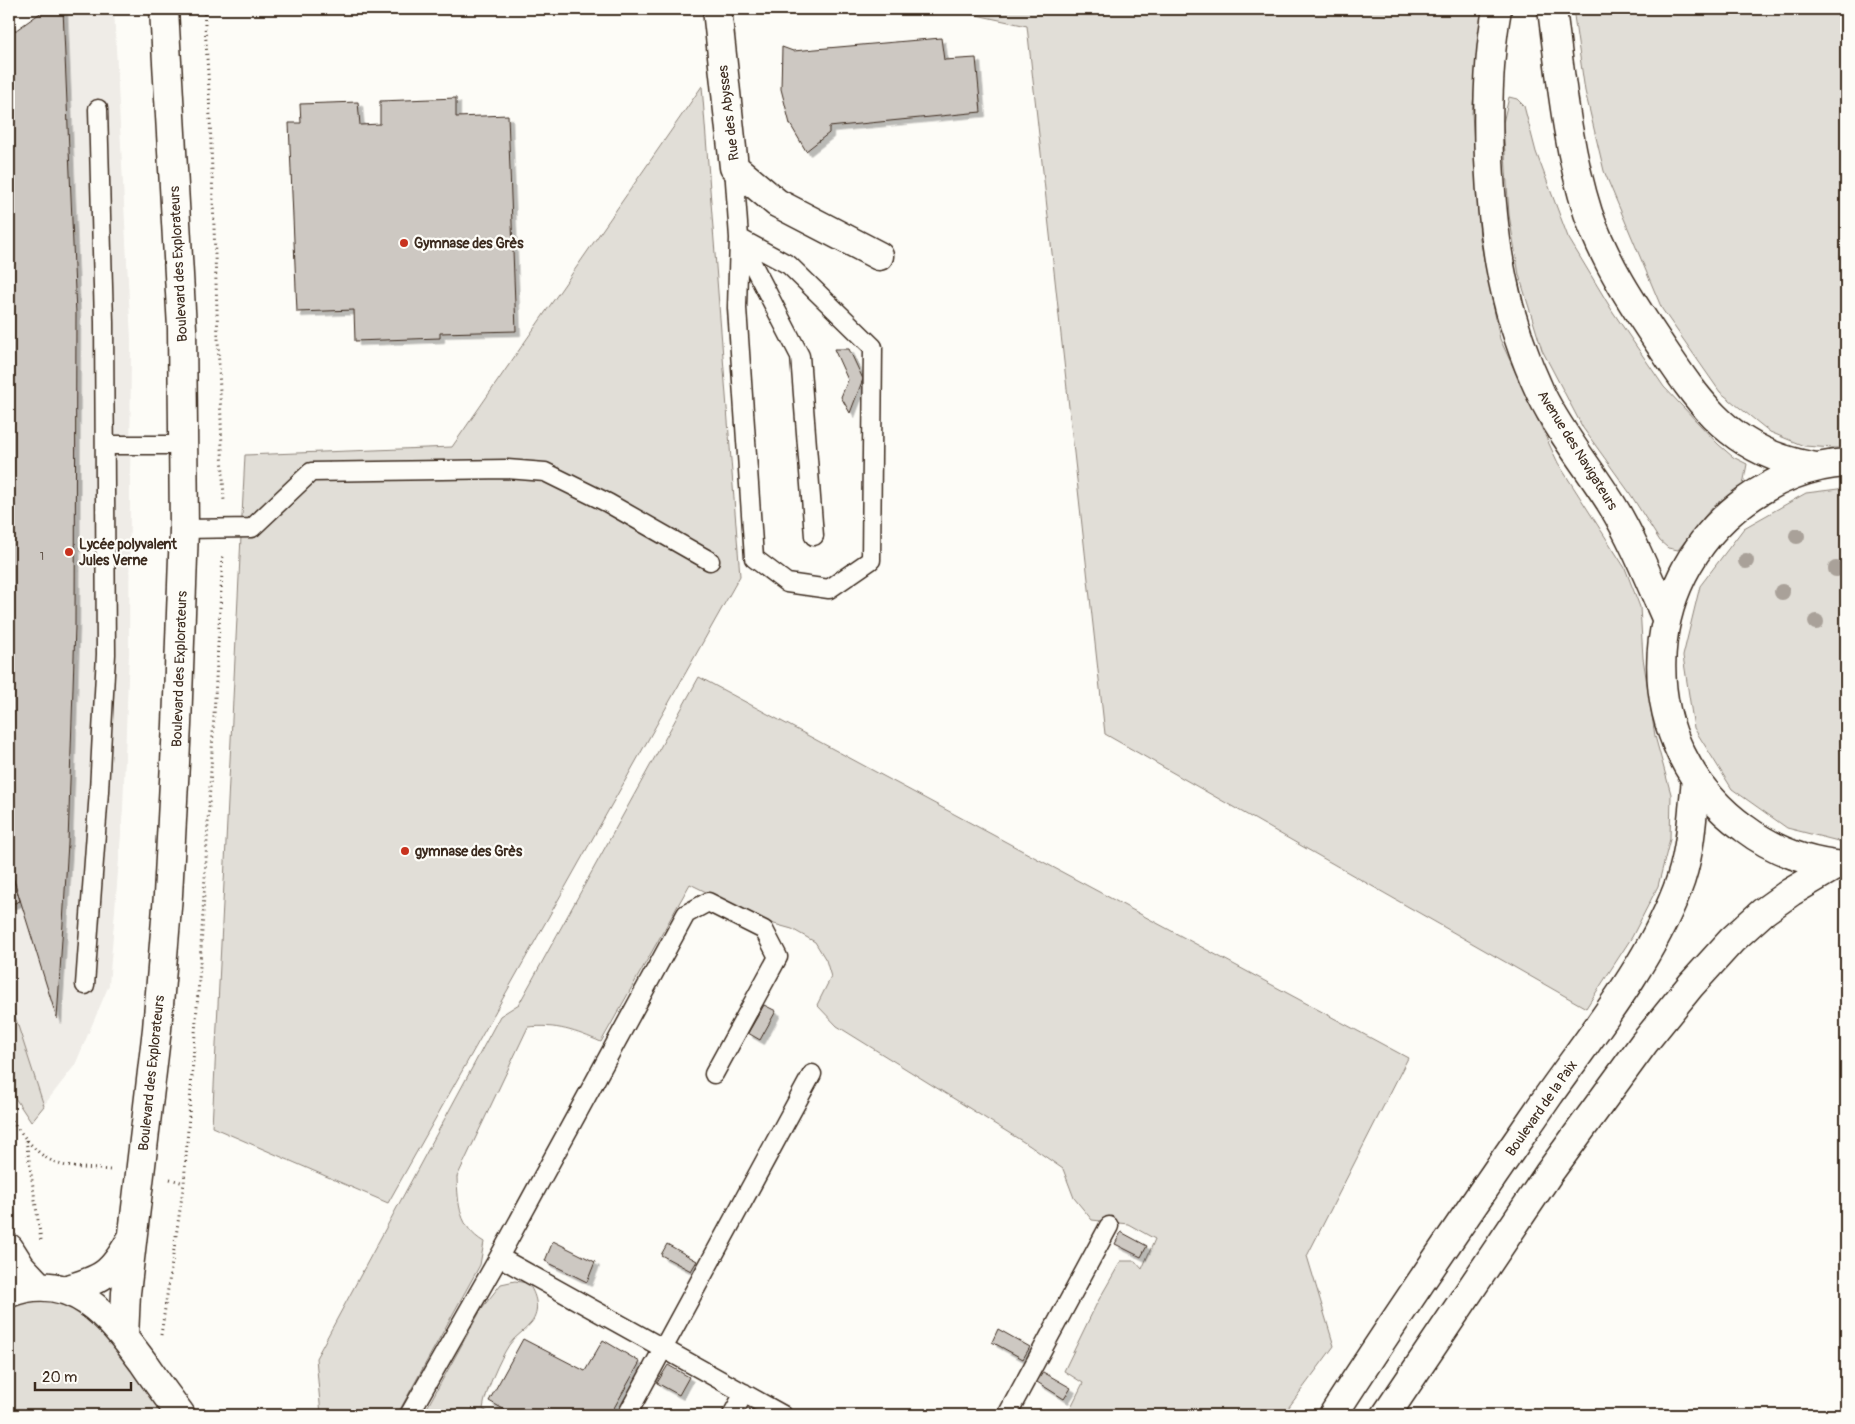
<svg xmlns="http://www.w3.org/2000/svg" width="1855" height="1424" viewBox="0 0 1855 1424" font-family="Pangolin,sans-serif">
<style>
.built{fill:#efece7}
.green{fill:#e1ded7;stroke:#8e847a}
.building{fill:#cdc8c2;stroke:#3b2a1e;filter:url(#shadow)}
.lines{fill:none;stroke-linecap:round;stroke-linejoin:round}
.lane-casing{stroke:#3b2a1e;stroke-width:21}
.street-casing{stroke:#3b2a1e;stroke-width:31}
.secondary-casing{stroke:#3b2a1e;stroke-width:31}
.path{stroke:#3b2a1e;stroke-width:3;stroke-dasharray:1 4;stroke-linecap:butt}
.lane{stroke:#fdfcf7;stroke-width:18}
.street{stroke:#fdfcf7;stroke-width:28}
.secondary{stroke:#fdfcf7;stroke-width:28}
.tree{fill:#a9a199}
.poi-dot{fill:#c8321e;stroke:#fdfcf7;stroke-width:2}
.labels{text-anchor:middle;stroke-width:4.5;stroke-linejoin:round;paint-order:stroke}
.number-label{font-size:11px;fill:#605247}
.street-label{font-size:14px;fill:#3b2a1e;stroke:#fdfcf7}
.poi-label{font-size:14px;font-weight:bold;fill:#3b2a1e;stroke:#fdfcf7;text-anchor:start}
</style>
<defs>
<filter id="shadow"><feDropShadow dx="4.5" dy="4.5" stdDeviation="0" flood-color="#0004"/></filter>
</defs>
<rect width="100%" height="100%" fill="#fdfcf7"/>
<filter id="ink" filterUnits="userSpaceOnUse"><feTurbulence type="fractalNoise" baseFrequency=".02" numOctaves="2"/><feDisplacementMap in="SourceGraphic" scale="10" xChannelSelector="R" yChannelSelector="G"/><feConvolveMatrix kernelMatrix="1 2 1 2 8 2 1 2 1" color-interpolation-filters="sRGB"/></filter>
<g filter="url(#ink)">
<path class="built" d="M46,9h68l17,330 -2,313 -6,157 -14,176 -34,80 -44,57 -22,-33v-1054z"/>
<path class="green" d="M949,9h534l-11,104 8,126 20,100 58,124 67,105 15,39 3,51 12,78 16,58 -1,45 -12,47 -26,51 -46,71 -481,-274 -78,-708z
M1573,9h273v439h-13l-29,-2 -34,-14 -50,-40 -58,-83 -58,-138 -19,-80z
M702,86l38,490 -352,627 -176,-76 33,-672 207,-8z
M1509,97l8,2 7,7 12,46 32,85 45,75 51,75 54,57 15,13 14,7 -4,21 -30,21 -35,44 -10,-2 -8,-7 -31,-49 -46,-64 -41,-78 -23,-75 -10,-60 -6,-92z
M1846,488v355l-59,-15 -55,-39 -38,-61 -11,-72 17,-70 44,-58 62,-35z
M699,677l709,381 -101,198 27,90 -51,69h-216l16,-32 -19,-12 33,-68 24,-42h14l7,8 13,-30 -27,-15 -36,-4 -18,-22 -11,-29 -33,-23 -193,-120 -20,-21 14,-28 -5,-17 -11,-18 -23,-13 -25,-7 -77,-38 -89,158c-25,-11 -45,-18 -73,-15l-71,150c1,28 2,50 27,65l-4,23 -83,150h-76l-5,-57 184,-342 19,-12z
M9,998l35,108 -13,16 -22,-33z
M515,1281l13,2c8,11 13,28 3,40 -6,8 -16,13 -22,22 -9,14 -24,47 -26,64l9,6h-69l59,-107 19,-24z
M37,1299c12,1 24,1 34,7 41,25 66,71 92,109h-154v-107l15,-6z"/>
<path class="building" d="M46,9h17l13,305 -1,312 -7,217 -11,176 -48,-155v-829z
M941,38l3,22 32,-2 5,54 -152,15v6l-23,18 -16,-27 -9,-35 1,-42 11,4z
M456,98v19l52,-2 8,216 -76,2v5l-85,3 -1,-31 -57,2 -8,-189h12l-1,-19 58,-2 2,23 20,-1v-23z
M834,349h15l14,30 -13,34 -9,-16 7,-17z
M9,864l11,37 -11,4z
M764,1005l12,6 -16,29 -12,-7z
M1121,1232l26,14 -6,11 -26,-13z
M553,1241l42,21 -8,20 -42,-21z
M667,1244l30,17 -6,10 -30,-16z
M998,1329l32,18 -7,12 -31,-17z
M523,1339l62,32 18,-31 37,22 -30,53h-96l-25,-14z
M668,1365l21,12 -10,18 -22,-12z
M1043,1372l28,16 -7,11 -27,-17z"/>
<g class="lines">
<defs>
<path id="lane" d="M734,167l5,71 61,118 14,180
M739,238l50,27 84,82 -2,213 -42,29 -42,-6 -33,-25 -17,-250z
M106,445h77
M184,529l68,-1 59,-56 196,-3 38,3 63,31 102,58
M85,985l14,-194 7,-137 -2,-332 -6,-213
M499,1257l284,158
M409,1415l90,-158 187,-343 22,-12 56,28 14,27 -64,117
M627,1415l185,-341
M732,1415l12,-22
M1007,1415l102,-189"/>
<path id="street" d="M717,9l17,158 43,36 102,53"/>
<path id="secondary" d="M1497,9c-9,50 -10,99 -8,150 4,86 15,156 52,235 19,39 48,74 71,111 22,36 37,75 54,113
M1552,9c9,69 15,138 36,204 17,50 46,93 75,136 33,49 61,91 120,110 11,4 22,6 33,8
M1845,866c-37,-3 -72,-16 -101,-38 -112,-81 -109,-246 1,-327 29,-21 65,-36 101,-38
M9,1248l12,19 18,19
M65,1290c37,-11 46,-15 65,-49
M9,1293c63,-24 100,23 134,69 12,18 25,35 38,53
M124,1337l2,-44 31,-264 11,-134 9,-170 7,-196 -2,-201 -18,-319
M1333,1415c69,-108 143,-214 216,-320 46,-65 99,-130 128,-205 14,-35 15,-74 19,-111
M1386,1415l163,-242 95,-130 47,-58 41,-45 31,-28 28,-20 44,-26"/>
</defs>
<use href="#lane" class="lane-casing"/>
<use href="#street" class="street-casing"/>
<use href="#secondary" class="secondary-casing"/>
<path class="path" d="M204,9l5,81 15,413
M9,1117c14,18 27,39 50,47 15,5 35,4 51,6
M26,1140l15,100
M170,1179l14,4
M161,1335l23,-152 16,-217 23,-412"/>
<use href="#lane" class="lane"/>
<use href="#street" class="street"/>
<use href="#secondary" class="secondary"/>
</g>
<g class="tree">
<circle cx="1797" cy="536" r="8"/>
<circle cx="1746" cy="561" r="8"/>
<circle cx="1836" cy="569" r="8"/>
<circle cx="1782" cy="592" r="8"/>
<circle cx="1816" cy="622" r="8"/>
</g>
</g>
<g class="poi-dot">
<circle cx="404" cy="243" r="5"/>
<circle cx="69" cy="552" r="5"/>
<circle cx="405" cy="851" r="5"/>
</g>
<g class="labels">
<g class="number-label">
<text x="42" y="560">1</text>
</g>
<g class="street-label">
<text transform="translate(728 113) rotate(-97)" y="5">Rue des Abysses</text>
<text transform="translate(178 264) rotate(-93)" y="5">Boulevard des Explorateurs</text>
<text transform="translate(1578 450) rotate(58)" y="5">Avenue des Navigateurs</text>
<text transform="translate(179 669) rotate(-88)" y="5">Boulevard des Explorateurs</text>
<text transform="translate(151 1073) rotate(-84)" y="5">Boulevard des Explorateurs</text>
<text transform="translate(1541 1108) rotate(-55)" y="5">Boulevard de la Paix</text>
</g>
<g class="poi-label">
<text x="414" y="248">Gymnase des Grès</text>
<text x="79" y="549">Lycée polyvalent<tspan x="79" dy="16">Jules Verne</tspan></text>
<text x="415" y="856">gymnase des Grès</text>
</g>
</g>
<rect width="1855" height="1424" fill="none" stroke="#fdfcf7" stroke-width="30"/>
<rect x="15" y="15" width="1825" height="1394" fill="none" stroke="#3b2a1e" stroke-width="2" filter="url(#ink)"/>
<path d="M35 1382v8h96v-8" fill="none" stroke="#3b2a1e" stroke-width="2.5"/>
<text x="42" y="1382" font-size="15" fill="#3b2a1e" stroke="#fdfcf7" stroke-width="4" paint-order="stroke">20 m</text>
</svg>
